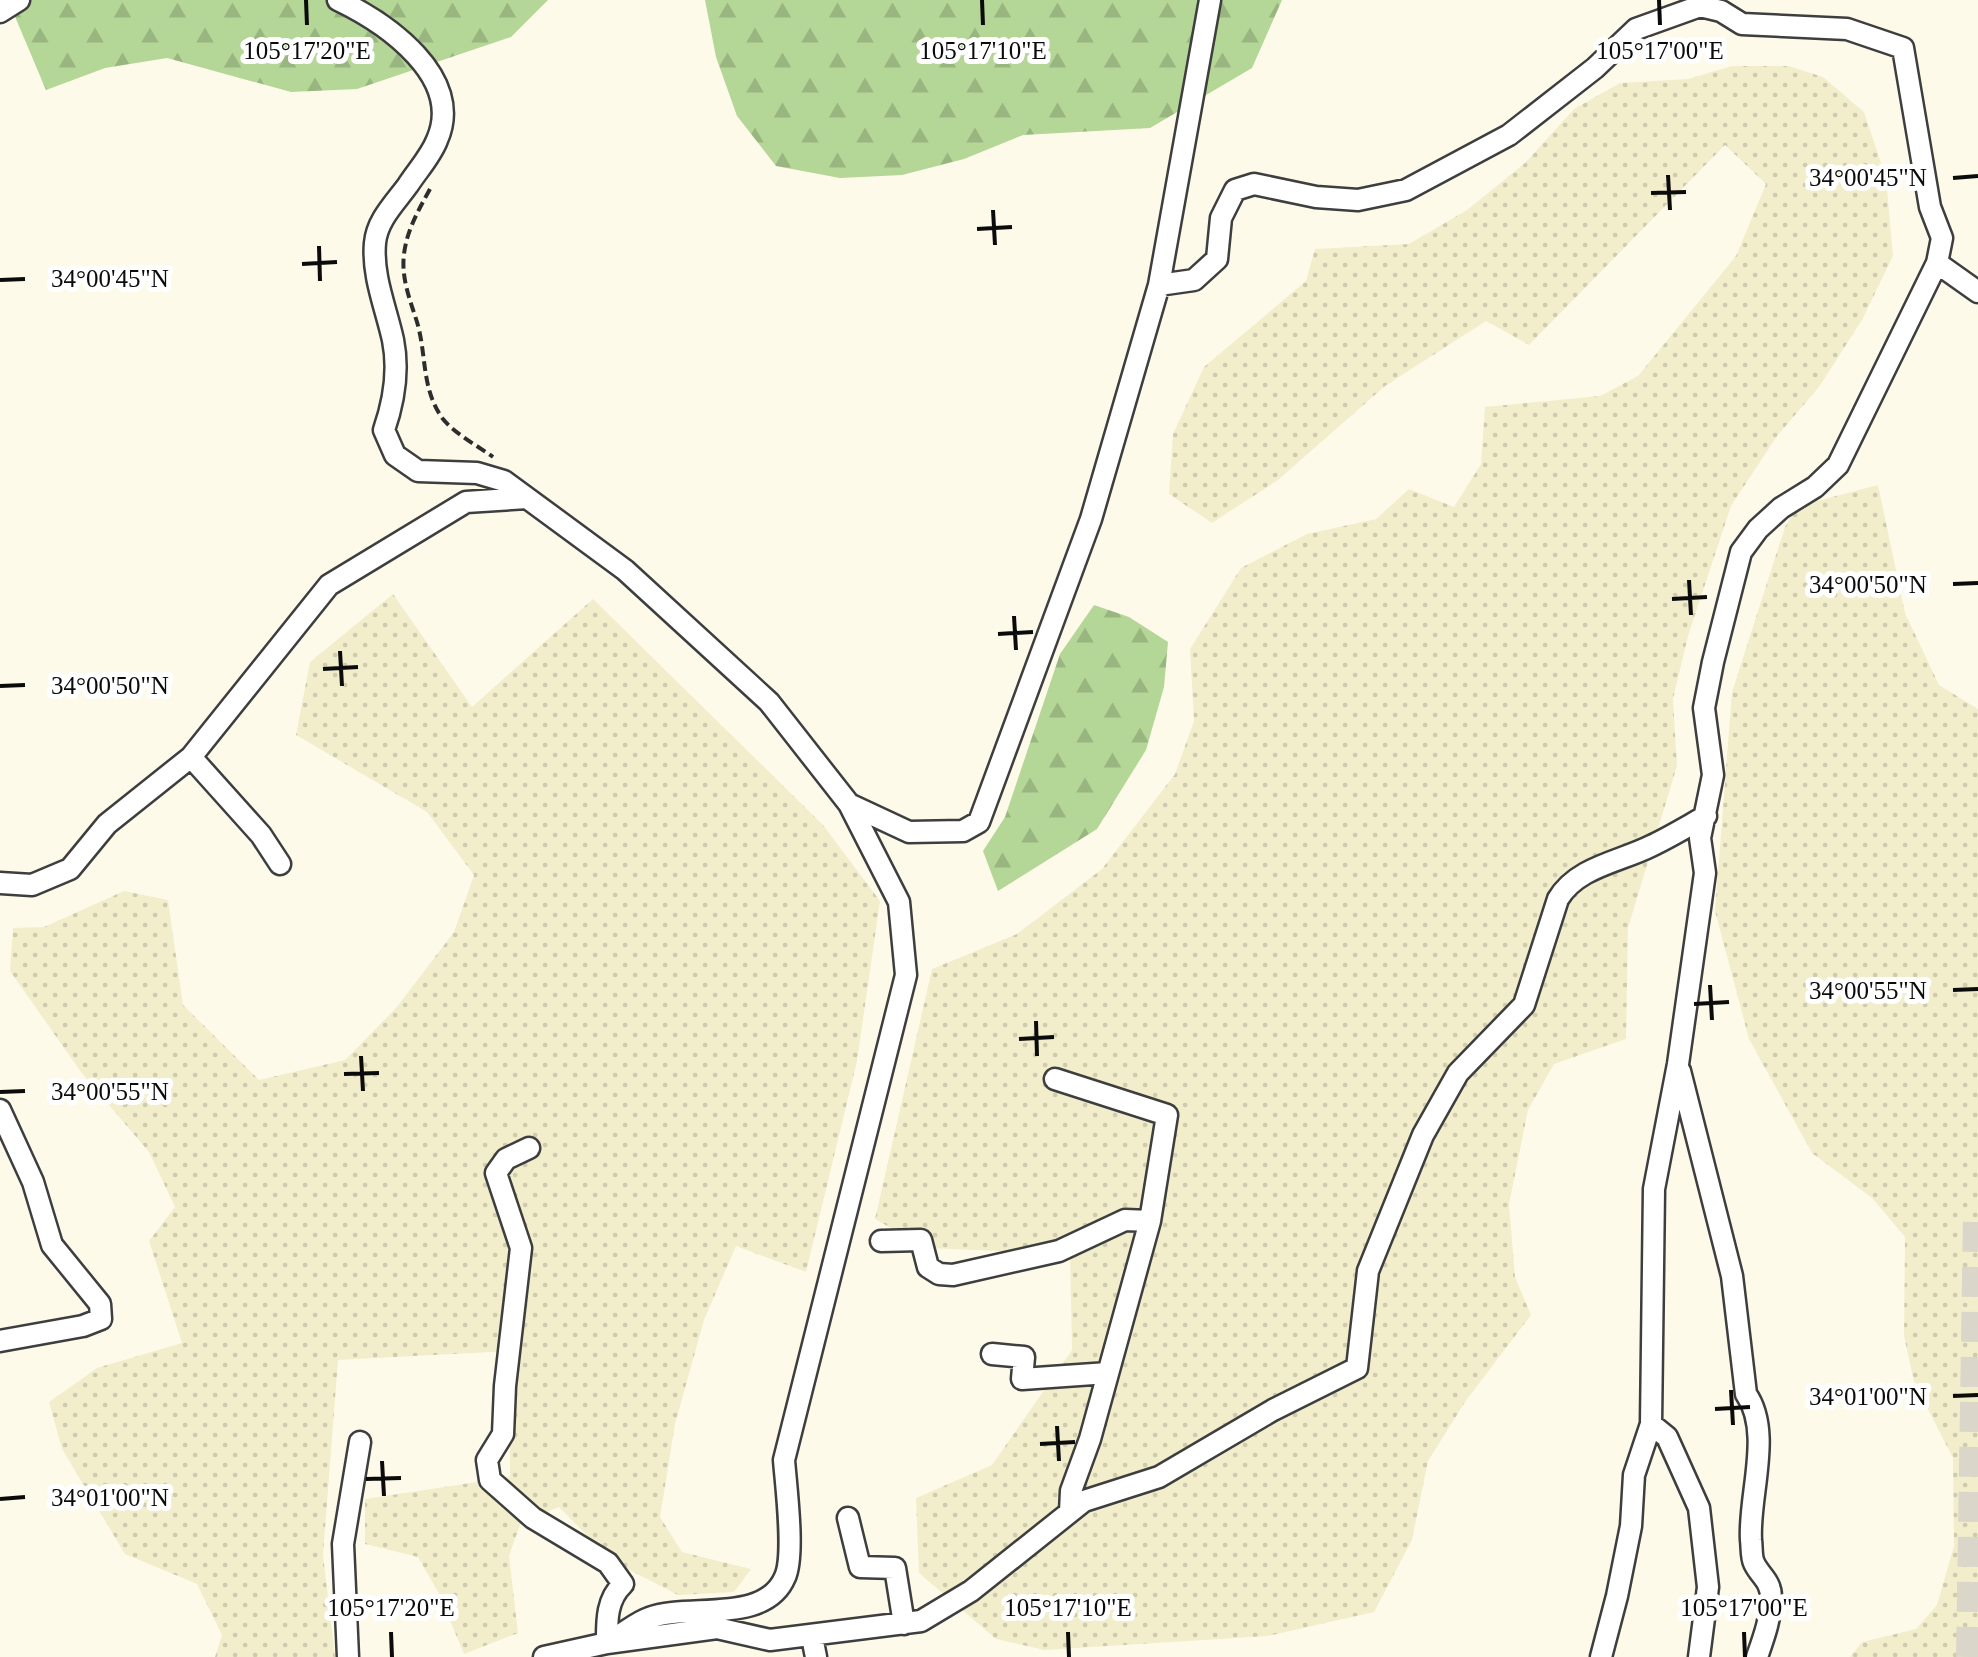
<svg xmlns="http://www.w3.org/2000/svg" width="1978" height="1657" viewBox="0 0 1978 1657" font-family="'Times New Roman',serif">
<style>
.farmland{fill:url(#farmland-dots)}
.forest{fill:url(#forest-firs)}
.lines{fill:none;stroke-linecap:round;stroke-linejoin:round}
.highway-tunnel{stroke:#dad6c9;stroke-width:30;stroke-dasharray:30 15;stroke-linecap:butt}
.minor-casing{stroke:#3e3e3e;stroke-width:25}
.path{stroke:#2d2d2d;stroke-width:4;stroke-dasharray:10 5;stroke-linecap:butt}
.minor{stroke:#fff;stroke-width:20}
.ticks{fill:none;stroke:#0b0b0b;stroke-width:4}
.ticks-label{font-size:25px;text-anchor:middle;fill:#0b0b0b;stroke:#fff;stroke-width:10;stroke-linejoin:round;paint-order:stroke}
</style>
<defs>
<pattern id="farmland-dots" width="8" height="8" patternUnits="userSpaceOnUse" patternTransform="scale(2.5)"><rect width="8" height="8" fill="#f2eecc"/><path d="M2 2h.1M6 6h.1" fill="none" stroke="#cecbae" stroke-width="1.8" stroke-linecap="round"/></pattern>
<pattern id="forest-firs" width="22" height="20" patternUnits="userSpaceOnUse" patternTransform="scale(2.5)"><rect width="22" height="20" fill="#b4d696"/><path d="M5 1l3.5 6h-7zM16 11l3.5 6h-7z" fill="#99b680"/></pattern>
</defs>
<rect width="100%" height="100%" fill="#fefaea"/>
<path class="farmland" d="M1732,66h57l34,11 41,35 22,66 7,78 -31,64 -43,67 -42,49 -46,70 -43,130 -15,63 4,67 -49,162 -2,111 -72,25 -26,46 -19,94 6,73 16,38 -66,87 -37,59 -16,79 -38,72 -106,24 -224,14 -48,-11 -77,-66 -3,-75 76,-33 80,-115 -2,-96 -144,-6 -51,-29 57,-250 85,-35 85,-65 73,-95 19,-53 -4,-72 51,-81 66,-34 69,-15 33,-30 45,18 27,-43 4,-57 115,-11 38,-20 98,-120 30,-72 -41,-39 -196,200 -43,-24 -101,65 -107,94 -66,43 -43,-29 4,-60 31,-67 102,-86 9,-32 94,-5 58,-34 58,-47 49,-54 46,-26 68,-4z
M1878,485l27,128 34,72 39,24v948h-128l12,-15 54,-13 21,-24 17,-59 -1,-88 -39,-76 -10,-46 1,-99 -33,-39 -60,-45 -63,-114 -34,-128 17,-219 53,-165 13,-21z
M393,594l79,113 121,-108 230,226 57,76 -23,160 -51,211 -70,-26 -32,74 -29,104 -15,93 22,35 69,17 -17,23 -56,3 -66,-34 -53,-54 -38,15 -12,34 9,77 -54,21 -26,-62 -20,-35 -53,-13v-45l145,-22v-126l-172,9 -15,195 12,102h-120l7,-22 -25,-51 -72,-30 -63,-105 -13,-47 48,-34 85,-25 -33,-102 26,-34 -26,-55 -68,-80 -71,-101 3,-43 31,-1 80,-36 44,9 15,105 76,75 86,-20 51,-52 58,-76 20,-57 -47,-63 -131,-77 14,-73z"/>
<path class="forest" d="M8,0h540l-37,37 -154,52 -66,3 -124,-34 -62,10 -59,22z
M705,0h577l-30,68 -102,60 -127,7 -59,24 -62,16 -62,3 -64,-12 -39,-50 -21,-59z
M1094,605l35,12 39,25 -4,45 -18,63 -49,79 -99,62 -15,-40 22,-34 55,-163z"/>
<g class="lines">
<path class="highway-tunnel" d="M1971,1657l7,-442"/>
<defs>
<path id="minor" d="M338,0c48,23 127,77 99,140 -6,16 -20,31 -29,45 -13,18 -31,35 -33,58 -3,33 11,65 18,97 6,30 1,61 -9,90l11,25 23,16 59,2 27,8 121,89 144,132 80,102 60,28 54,-1 16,-9 112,-303 68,-234 51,-285
M0,12l19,-12
M1937,263l41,29
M1159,285l35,-5 23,-21 4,-41 14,-28 19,-6 62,13 42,3 48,-10 103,-55 86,-67 41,-39 64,-23 21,5 21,13 105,5 56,19 27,159 12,31 -5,25 -99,202 -23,22 -34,21 -23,21 -17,23 -28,110 -9,46 9,67 -13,63 5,35 -27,191 -24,125 -3,235 -17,51 -3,51 -14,70 -16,61
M191,757l70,78 19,29
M0,883l32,2 38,-16 37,-45 84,-67 138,-172 137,-83 61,-4
M1680,1071l52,205 14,118c27,38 2,103 5,146 1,7 0,17 3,23 6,13 17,18 17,34 0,21 -7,40 -14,60
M1055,1079l112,36 -17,106 -60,218 -19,52 -1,21
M0,1110l33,72 19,63 48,59 1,15 -18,7 -83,15
M529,1148l-23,11 -10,14 25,75 -16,138 -2,48 -16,26 3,20 43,38 75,45 15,21c-17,16 -16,38 -16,59
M881,1241l40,-1 7,27 11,7 14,1 106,-24 66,-31 25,1
M992,1354l32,3 -2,22 86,-6
M1651,1424l16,13 32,71 9,79 -9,70
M848,1518l12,49 35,1 9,56
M812,1637l4,20
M615,1638c11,-6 22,-16 34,-20 39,-15 116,7 136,-41 10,-22 1,-91 -1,-117l122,-485 -7,-73 -50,-98
M348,1657l-5,-113 17,-102
M544,1657l63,-14 110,-15 53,12 151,-19 50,-30 113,-90 75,-24 114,-67 84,-42 11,-97 55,-136 35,-62 66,-68 34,-106c19,-32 61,-37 93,-53 19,-9 37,-20 55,-30"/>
</defs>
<use href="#minor" class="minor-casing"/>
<path class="path" d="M430,189c-12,22 -23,41 -26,65 -3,24 6,46 13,68 10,34 4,67 26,97 12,15 35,27 50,38"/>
<use href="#minor" class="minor"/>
</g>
<path class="ticks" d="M306,0l1,25M982,0l1,25M1659,0l1,25M1668,175l2,35M1953,178l25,-2M1651,193l35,-1M993,210l2,35M977,229l35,-2M319,246l1,35M302,264l35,-2M0,280l25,-1M1689,580l2,35M1953,584l25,-1M1672,599l35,-2M1014,616l2,34M998,634l35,-2M340,651l2,35M323,669l35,-2M0,686l25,-1M1710,985l2,35M1953,990l25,-1M1694,1004l35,-2M1036,1021l1,35M1019,1039l35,-2M361,1056l2,35M344,1074l35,-1M0,1092l25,-1M1731,1390l2,35M1953,1396l25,-1M1715,1409l35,-2M1057,1426l2,35M1040,1444l35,-2M382,1461l2,35M366,1479l35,-1M0,1499l25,-2M391,1632l1,25M1068,1632l1,25M1744,1632l1,25"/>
<g class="ticks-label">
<text x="307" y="59">105°17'20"E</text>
<text x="983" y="59">105°17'10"E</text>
<text x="1660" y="59">105°17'00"E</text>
<text x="1868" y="186">34°00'45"N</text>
<text x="110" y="287">34°00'45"N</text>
<text x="1868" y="593">34°00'50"N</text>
<text x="110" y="694">34°00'50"N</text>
<text x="1868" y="999">34°00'55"N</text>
<text x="110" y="1100">34°00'55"N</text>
<text x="1868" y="1405">34°01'00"N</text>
<text x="110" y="1506">34°01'00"N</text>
<text x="391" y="1616">105°17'20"E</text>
<text x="1068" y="1616">105°17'10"E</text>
<text x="1744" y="1616">105°17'00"E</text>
</g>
</svg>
